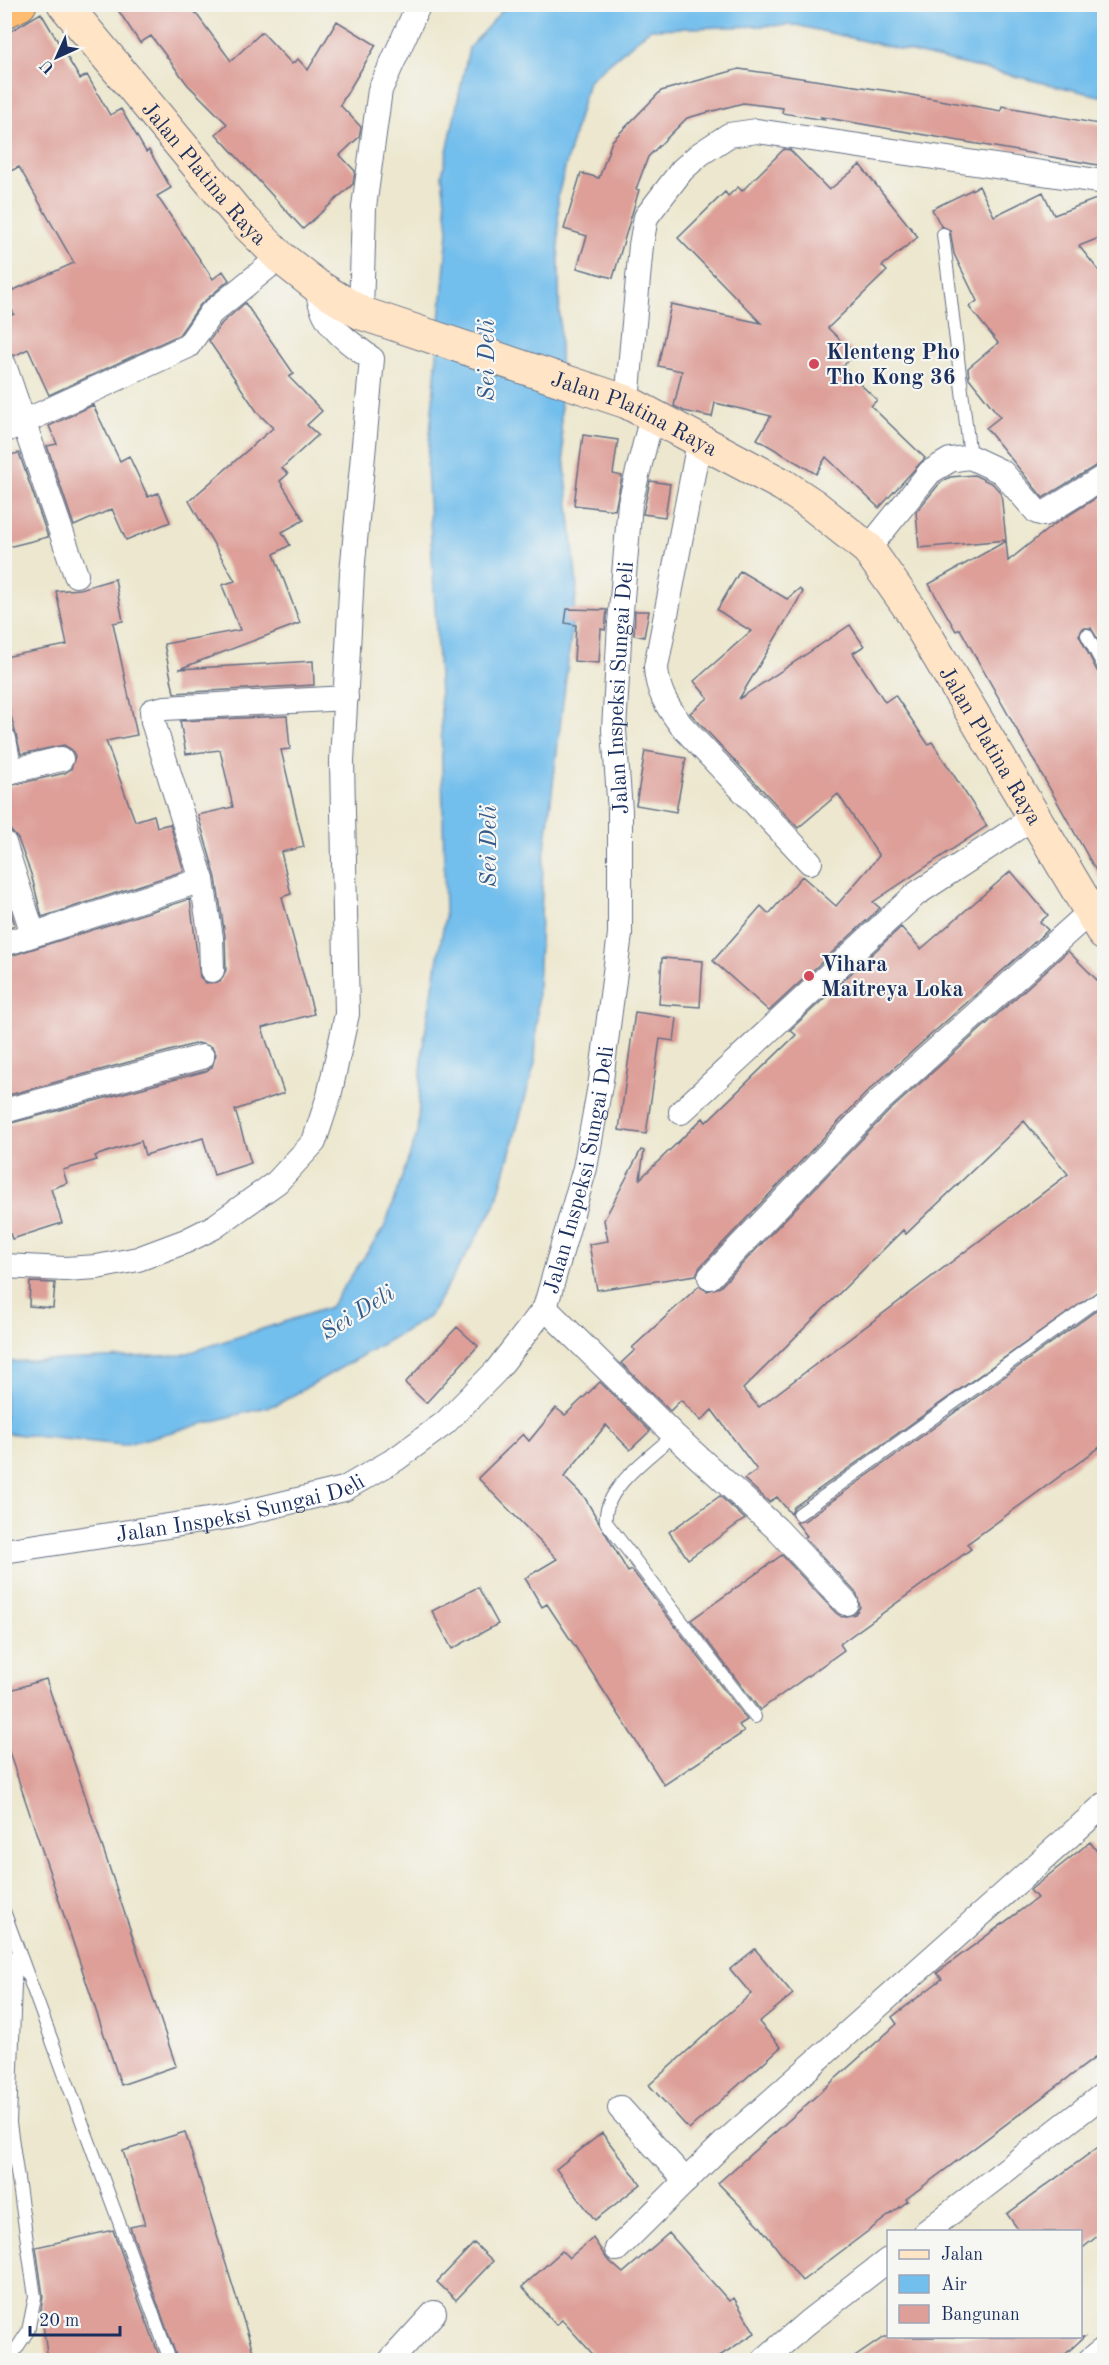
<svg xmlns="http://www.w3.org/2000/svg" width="1109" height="2365" viewBox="0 0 1109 2365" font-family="'Old Standard TT',serif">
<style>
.water{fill:#72beec;stroke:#4676a5;stroke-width:1.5}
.building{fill:#dd9f98;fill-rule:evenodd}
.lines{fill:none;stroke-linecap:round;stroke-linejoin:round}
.service-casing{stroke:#646f85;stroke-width:14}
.minor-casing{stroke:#646f85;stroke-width:26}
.secondary-casing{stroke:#646f85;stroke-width:35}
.trunk-casing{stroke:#646f85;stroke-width:35}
.service{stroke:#fff;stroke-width:12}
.minor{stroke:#fff;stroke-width:24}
.secondary{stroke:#ffe4c6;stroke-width:33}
.trunk{stroke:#febc70;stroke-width:33}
.poi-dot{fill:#d1495b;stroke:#f6f6f2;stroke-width:2}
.labels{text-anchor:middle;stroke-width:4.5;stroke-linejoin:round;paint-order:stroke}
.street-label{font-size:22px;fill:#1b2f5e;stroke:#f6f6f2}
.poi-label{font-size:22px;font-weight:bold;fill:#1b2f5e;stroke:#f6f6f2;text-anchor:start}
.water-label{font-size:24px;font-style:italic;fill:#355a89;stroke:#f6f6f2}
</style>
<rect width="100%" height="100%" fill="#f6f6f2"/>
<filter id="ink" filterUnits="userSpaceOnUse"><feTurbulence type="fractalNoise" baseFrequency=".0167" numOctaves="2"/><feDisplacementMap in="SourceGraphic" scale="12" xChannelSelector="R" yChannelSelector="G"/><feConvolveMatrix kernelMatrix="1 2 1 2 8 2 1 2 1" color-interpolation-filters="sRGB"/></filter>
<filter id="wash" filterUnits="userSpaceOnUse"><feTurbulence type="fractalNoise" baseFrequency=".008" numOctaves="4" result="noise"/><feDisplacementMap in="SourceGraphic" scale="24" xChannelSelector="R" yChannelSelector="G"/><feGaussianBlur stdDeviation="1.35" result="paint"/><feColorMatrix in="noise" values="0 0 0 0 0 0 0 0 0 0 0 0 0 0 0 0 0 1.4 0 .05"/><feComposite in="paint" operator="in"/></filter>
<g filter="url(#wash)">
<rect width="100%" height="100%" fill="#ece7ce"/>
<path class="water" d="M507,5h597v92l-308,-72 -146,4 -62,52 -30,114 3,231 16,161 -34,279 -8,197 -40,143 -66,111 -151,87 -155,41 -118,-12v-71l177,-7 148,-48 54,-79 33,-94 6,-89 22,-128 -4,-203 -14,-247 21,-236 -6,-56 27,-127z"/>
<g id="blocks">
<path class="building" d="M114,4h75l42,57 31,-29 30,32 6,-5 10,11 29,-49 39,24 -36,60 21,22 -2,10 -19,18 15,16 -2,13 -50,45 -87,-95 11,-10 -39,-39 -37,-49 -11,7z
M41,13l39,66 7,-4 23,40 11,-6 25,43 3,-2 22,38 -14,8 56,83 10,-8 6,9 -29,25 -21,30 -130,60 -21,-46 -14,7 -10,-5v-33l10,-4 -9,-20 69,-31 -55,-96 -15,7v-139z
M739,69l150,22 112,20 1,-5 102,19v41l-283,-49 3,3 -42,-7 1,-5 -40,-5 -56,15 -39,39 -12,32 3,1 -26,88 -36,-10 10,-32 -23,-7 17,-56 18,5 13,-37 49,-50z
M784,149l6,1 39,40 31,-25 58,72 -36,29 5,5 -59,57 27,26 -13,13 35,33 -6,6 54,52 -46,50 -53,-51 -10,17 -59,-35 14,-23 -56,-13 -3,14 -28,-6 -10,-5 8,-35 -24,-5 13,-62 90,19 -83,-85 47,-46 3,4 10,-9 4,4z
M979,186l15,30 49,-24 11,23 50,-19v40l-25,10 25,31v186l-7,2 -54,33 -57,-70 14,-11 -31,-39 -1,-10 30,-25 -29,-36 8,-6 -23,-47 -4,-24 -9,-4 -9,-17z
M245,303l49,71 -5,3 33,34 -15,14 11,10 -36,33 6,6 -8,7 24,39 -22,12 8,13 -16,9 26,69 -121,46 134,-8 1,24 -140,8 -10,-49 76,-14 -18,-45 13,-4 -46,-80 84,-73 -15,-15 -49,-72 13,-18z
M93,405l27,56 9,-5 19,41 10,-4 12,29 -44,18 -14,-31 -38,17 -27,-80 10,-2 -8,-18z
M583,435l35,5 -5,34 9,2 -7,34 -41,-5z
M19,453l29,84 -44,11v-92z
M974,475l19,9 8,9 5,47 -87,8 -3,-36 24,-29 10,-6z
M650,481l20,3 -5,33 -22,-3z
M1104,493v157l-13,-22h-8l-4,7 18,36 7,4v210l-144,-256 -4,2 -27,-47 77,-43 2,20 45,-36z
M740,571l47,28 12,-10 4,3 -64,107 111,-74 14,21 -11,7 32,49 10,-7 33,49 4,-2 55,84 -114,76 7,6 -111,103 -56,-50 48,-55 8,8 33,-38 34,30 43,-50 -41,-62 -40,34 -108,-115 18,-15 -14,-17 57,-50 -34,-21z
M115,579l8,42 -10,2 24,112 -31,6 29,80 19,-6 3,12 13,-3 14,47 -142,46 -11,-43 -13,-35 -7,-8 -7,-16v-28l61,-14 6,-4 4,-13 -3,-6 -8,-5 -43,9 -17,-65v-32l63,-12 -11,-54 24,-2z
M567,609l40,1 -2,20 -4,-1 -2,34 -25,-2 2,-36 -11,-2z
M635,611h14l-5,26 -10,-2z
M287,716l3,33 -9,1 23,97 -23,5 10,42 -9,3 32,117 -52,14 22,65 -49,17 16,53 -37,12 -11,-37 -58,17 -4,-14 -46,15 2,4 -34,10 4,13 -16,6 11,34 -50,16 -8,-23v-91l202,-54 6,-4 4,-13 -4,-7 -14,-4 -189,52 -5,-11v-126l186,-59 10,78 6,6 14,-1 6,-12 -1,-34 -9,-58 -18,-63 35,-8 -13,-57 -34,4 -6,-33z
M645,751l41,7 -10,54 -40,-7z
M1011,871l37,44 -8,7 8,8 -180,161 -168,176 -4,8 -99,15 -8,-46 19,-3 -4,-21 37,-70 3,1 -4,28 63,-61 3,4 90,-87 -6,-5 111,-103 20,22z
M9,906l6,19 -11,4v-21z
M1068,951l36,36v300l-310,220 -3,7 -14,-17 -8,5 -25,-23 13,-9 -45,-60 -11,11 -20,-21 -11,11 -49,-48 14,-13 -3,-2 67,-62 8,5 13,-4 168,-175zM1024,1121l44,53 -309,233 -16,-18 160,-159 3,4z
M662,958l41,3 -3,46 -41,-3z
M635,1012l42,6 -3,23 -14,-2 -14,95 -27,-4z
M30,1282l25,1 -2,25 -24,-2z
M1104,1305v139l-137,100 4,5 -131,95 4,6 -84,60 -69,-90 91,-65 54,58 6,4 13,-3 5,-7 -3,-13 -52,-56 2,-2 -11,-14 8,-1z
M457,1327l21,19 -52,57 -21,-20z
M600,1382l50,49 -20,19 -24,-25 -42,52 21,21 43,74 4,-2 115,150 -8,5 5,7 -80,53 -88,-137 -29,-44 -5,3 -17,-29 32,-19 -79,-81 45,-44 6,7 27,-33 9,7z
M720,1496l25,23 -57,40 -19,-27z
M478,1587l20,37 -46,25 -20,-38z
M46,1679l130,387 -55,19 -117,-348v-45z
M1090,1842l14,19v190l-198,148 2,2 -106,80 -43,-56 -41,-42 179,-159 -5,-7 50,-38 -5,-6 100,-75 -7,-8z
M755,1949l38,45 -34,28 22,25 -92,82 -40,-44 102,-91 -21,-25z
M185,2132l71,229h-78l-48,-134 15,-3 -22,-73z
M602,2133l39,51 -46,36 -39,-51z
M1104,2143v88l-24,19v-18h-60l-13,-18z
M113,2230l48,131h-113l-7,-51 2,-14 -7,-49z
M669,2233l60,68 5,-3 21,35 -43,28h-113l-37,-41 -6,5 -34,-38 40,-36 7,7 24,-20 14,21 16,14z
M474,2243l19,18 -37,39 -19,-18z
M884,2337h200l-26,24h-209z"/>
</g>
</g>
<g filter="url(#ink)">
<use href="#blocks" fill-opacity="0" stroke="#646f85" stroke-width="1.5"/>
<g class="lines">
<defs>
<path id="service" d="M943,234l27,223
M1087,635l17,32
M674,1435c-23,21 -72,54 -68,87l149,195
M799,1514l305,-219
M4,1911l166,449
M9,2360l19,-29 7,-34 -25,-174 6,-167"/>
<g id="minor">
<path d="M361,313l3,-106 16,-117 39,-86"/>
<path d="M4,365l72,210"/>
<path d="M627,402l14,-157 5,-28 36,-47 18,-16 29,-19 28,-4 347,51"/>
<path d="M4,431l184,-85 23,-33 69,-56"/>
<path d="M699,442l-43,225c1,24 11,39 25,58l129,137"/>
<path d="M868,549l62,-77 20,-12 20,-3 32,15 35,40 7,2 60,-37"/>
<path d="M4,739l6,33"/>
<path d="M4,773l57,-14"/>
<path d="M4,843l29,91"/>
<path d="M202,880l-49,-158 -1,-11 13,-3 181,-10"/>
<path d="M4,944l198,-64 9,58 1,32"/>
<path d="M4,1111l198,-54"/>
<path d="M681,1112l235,-218 118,-77"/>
<path d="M4,1266l61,3 32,-2 41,-8 48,-18 28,-14 63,-45 37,-40 15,-46 18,-82 -5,-253 10,-188 20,-214c-29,-21 -51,-35 -55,-73"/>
<path d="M710,1277l168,-175 213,-191 13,-7"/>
<path d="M545,1308l129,127 103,94 69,74"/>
<path id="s1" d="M4,1551l223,-34 117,-28 52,-30 49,-36 51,-52 49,-63 40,-140 16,-88 19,-146v-123l-6,-81 6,-107 10,-120 22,-87"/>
<path d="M620,2108l66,73"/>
<path d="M926,2232l178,-138"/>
<path d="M617,2249l106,-105 381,-339"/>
<path d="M391,2360l43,-47"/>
<path d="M764,2360l44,-38 80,-62"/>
<path d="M1090,2360l14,-11"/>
</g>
<g id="secondary">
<path id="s2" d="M64,4l179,216 37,37 37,29 44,27 266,89 156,83 30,20 55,44 43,61 193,324"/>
</g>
<path id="trunk" d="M4,12l16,-8"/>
</defs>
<use href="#service" class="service-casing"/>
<use href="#minor" class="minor-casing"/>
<use href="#secondary" class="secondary-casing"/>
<use href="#trunk" class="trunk-casing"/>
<use href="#service" class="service"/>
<use href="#minor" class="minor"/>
<use href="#secondary" class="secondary"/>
<use href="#trunk" class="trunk"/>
</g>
</g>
<g class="poi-dot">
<circle cx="814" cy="364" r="6"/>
<circle cx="809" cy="976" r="6"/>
</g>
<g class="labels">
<g class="street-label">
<text dy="8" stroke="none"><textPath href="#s2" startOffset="220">Jalan Platina Raya</textPath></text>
<text dy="8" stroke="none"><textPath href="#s2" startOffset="723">Jalan Platina Raya</textPath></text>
<text dy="8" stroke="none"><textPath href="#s1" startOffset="1248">Jalan Inspeksi Sungai Deli</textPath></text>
<text dy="8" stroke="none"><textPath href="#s2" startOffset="1227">Jalan Platina Raya</textPath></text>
<text dy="8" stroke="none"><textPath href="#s1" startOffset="762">Jalan Inspeksi Sungai Deli</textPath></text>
<text dy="8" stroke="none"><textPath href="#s1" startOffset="240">Jalan Inspeksi Sungai Deli</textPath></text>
</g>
<g class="poi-label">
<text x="826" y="359">Klenteng Pho<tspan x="826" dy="25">Tho Kong 36</tspan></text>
<text x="821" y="971">Vihara<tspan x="821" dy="25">Maitreya Loka</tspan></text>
</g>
<g class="water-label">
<text transform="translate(486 360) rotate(-90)" y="8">Sei Deli</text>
<text transform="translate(488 846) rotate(-90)" y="8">Sei Deli</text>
<text transform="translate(357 1312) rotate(-32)" y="8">Sei Deli</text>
</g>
</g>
<rect width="1109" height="2365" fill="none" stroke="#f6f6f2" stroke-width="24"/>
<rect x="887" y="2230" width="195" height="108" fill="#f6f6f2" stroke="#9ea6b7" stroke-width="1.5"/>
<rect x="899" y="2250" width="30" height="9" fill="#ffe4c6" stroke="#9ea6b7" stroke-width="1.5"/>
<text x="941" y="2260" font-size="18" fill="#1b2f5e">Jalan</text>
<rect x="899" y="2275" width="30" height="18" fill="#72beec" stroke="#9ea6b7" stroke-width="1.5"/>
<text x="941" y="2290" font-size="18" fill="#1b2f5e">Air</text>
<rect x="899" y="2305" width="30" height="18" fill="#dd9f98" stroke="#9ea6b7" stroke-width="1.5"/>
<text x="941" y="2320" font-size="18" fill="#1b2f5e">Bangunan</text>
<g transform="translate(57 57) rotate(225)" stroke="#f6f6f2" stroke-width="4.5" paint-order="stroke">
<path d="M0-4.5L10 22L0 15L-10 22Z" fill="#1b2f5e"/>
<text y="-9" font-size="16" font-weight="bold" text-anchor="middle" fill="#1b2f5e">U</text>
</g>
<path d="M30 2326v9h90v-9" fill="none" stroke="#1b2f5e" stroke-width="3"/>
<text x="39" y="2326" font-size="18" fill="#1b2f5e" stroke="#f6f6f2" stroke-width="4.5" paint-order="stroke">20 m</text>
</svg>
